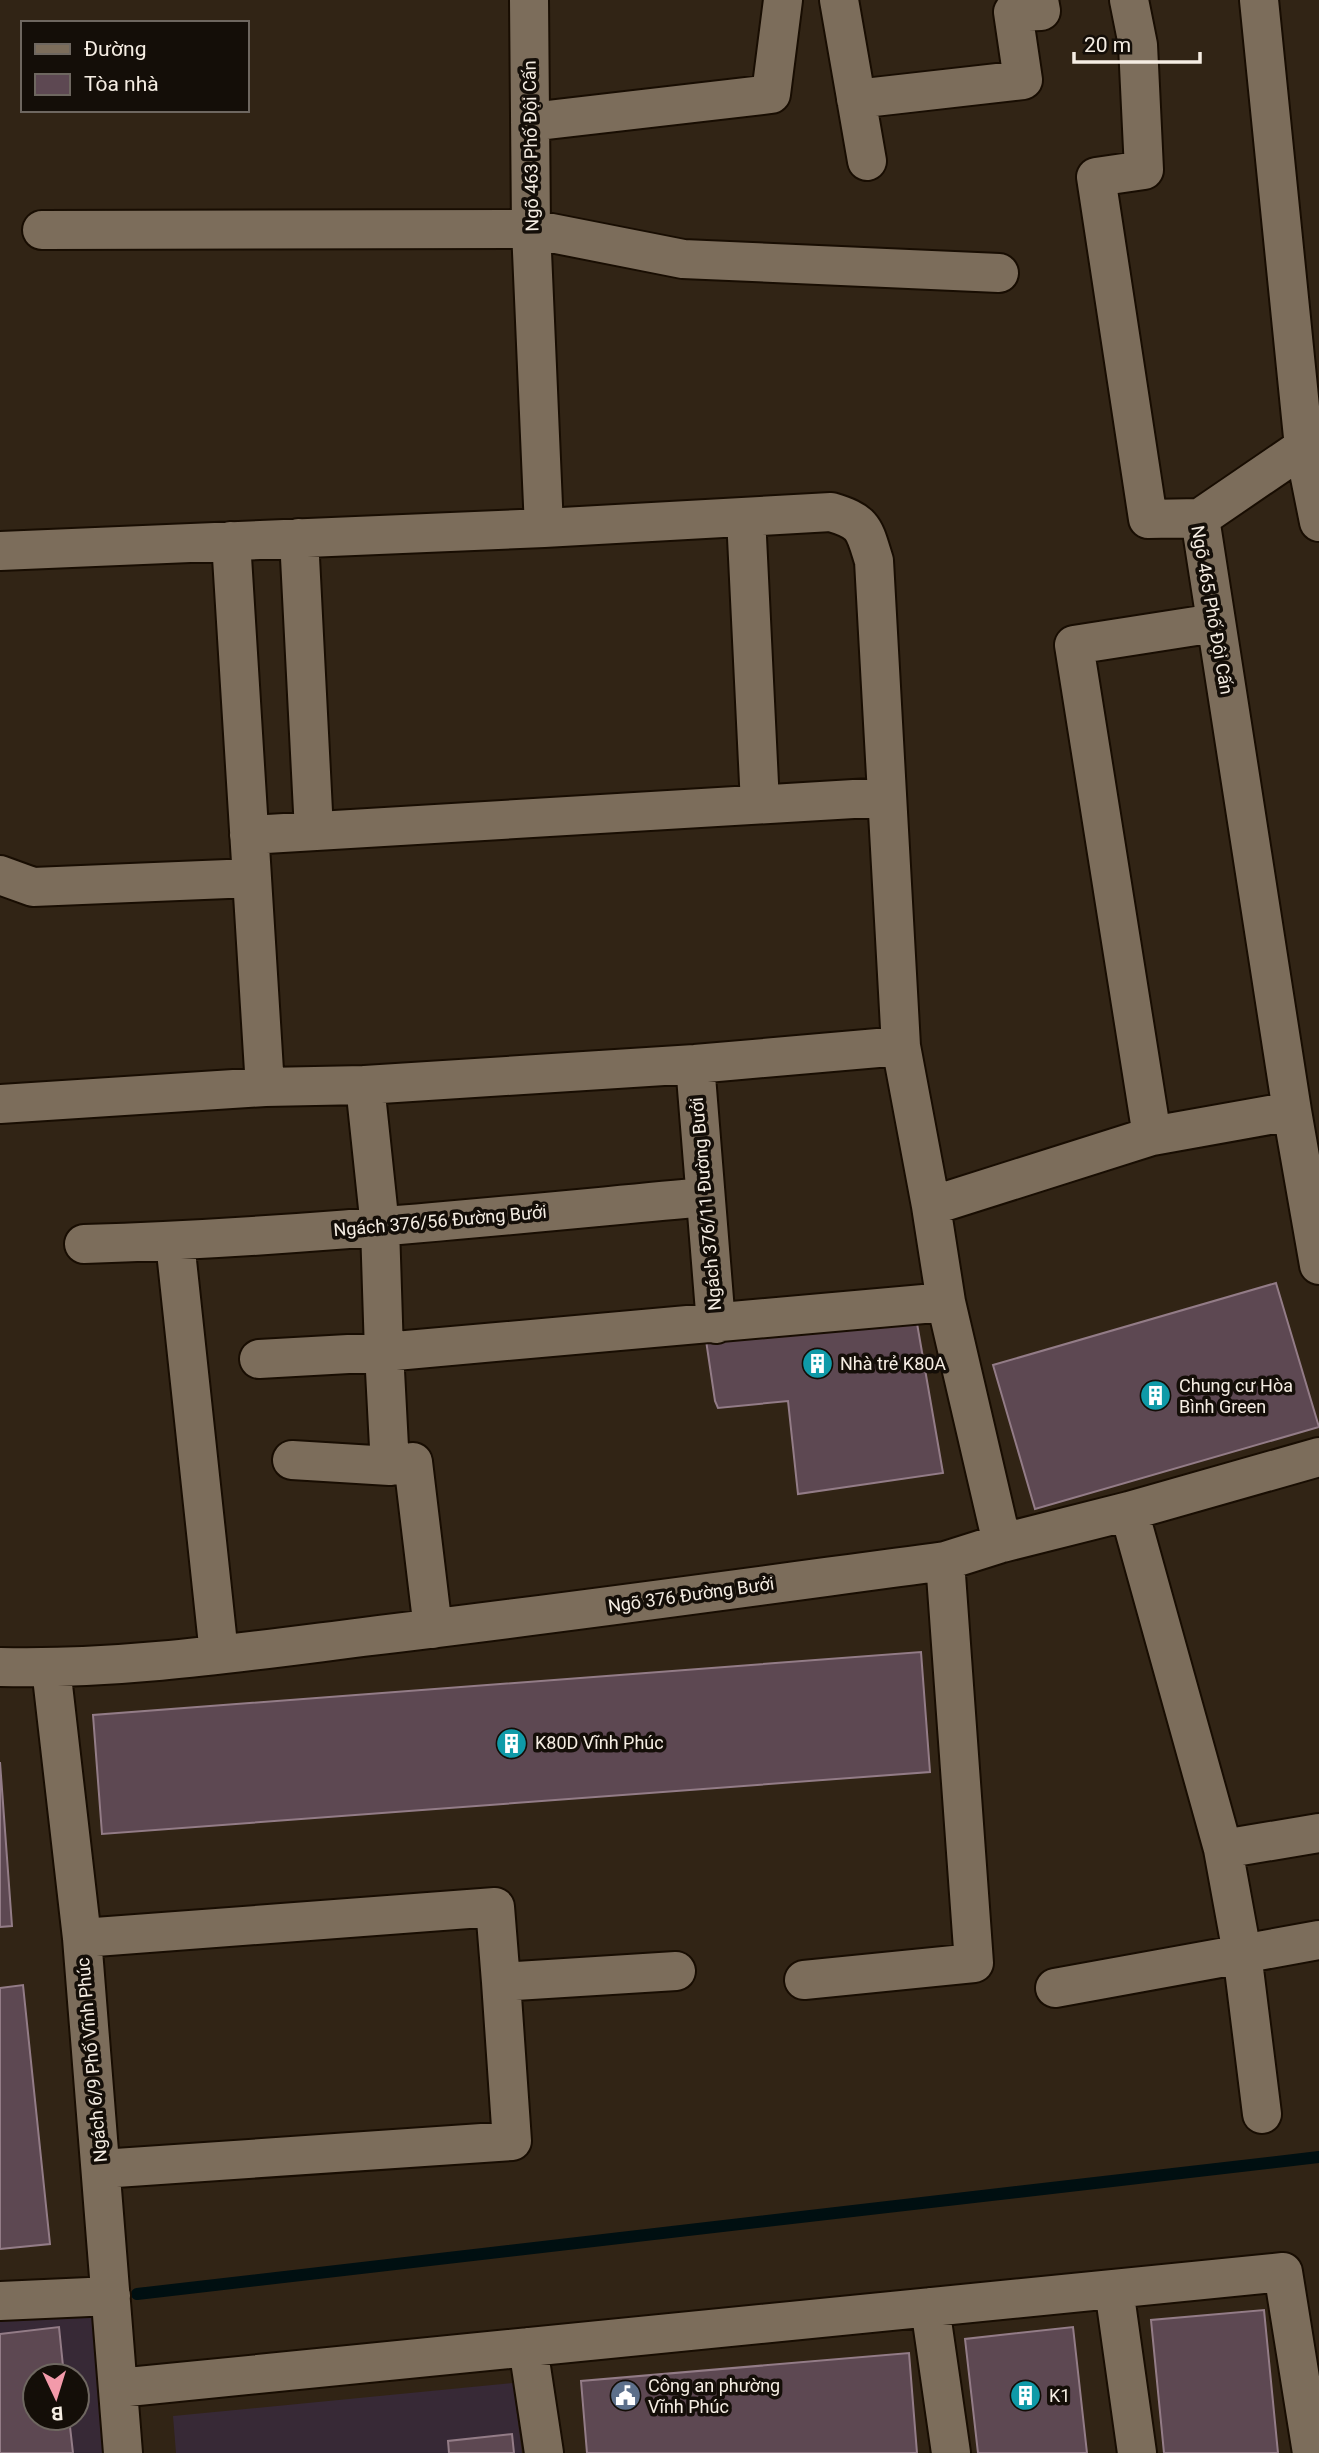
<svg xmlns="http://www.w3.org/2000/svg" width="1319" height="2453" viewBox="0 0 1319 2453" font-family="Roboto,sans-serif">
<style>
.education{fill:#372936;fill-rule:evenodd}
.lines{fill:none;stroke-linecap:round;stroke-linejoin:round}
.stream{stroke:#000f11;stroke-width:12}
.building{fill:#5d4852;stroke:#937c87;stroke-width:2}
.minor-casing{stroke:#180d02;stroke-width:42}
.minor{stroke:#7c6d5b;stroke-width:38}
.labels{text-anchor:middle;stroke-width:7;stroke-linejoin:round;paint-order:stroke}
.street-label{font-size:18px;fill:#f5ede3;stroke:#140e08}
.poi-label{font-size:18px;fill:#f5ede3;stroke:#140e08;text-anchor:start}
</style>
<rect width="100%" height="100%" fill="#312415"/>
<path class="education" d="M94,2315l11,138h-105v-137zM35,2376h42v42h-42z
M513,2383l9,70h-346l-3,-37z"/>
<g class="lines">
<path class="stream" d="M137,2294l1182,-137"/>
</g>
<path class="building" d="M1276,1283l43,144 -284,82 -42,-144z
M914,1306l29,167 -145,21 -10,-93 -70,7 -3,-7 -11,-74z
M921,1652l9,120 -828,62 -9,-119z
M0,1762l12,164 -12,1z
M23,1985l27,259 -50,5v-261z
M1264,2310l14,143h-114l-13,-133z
M59,2327l5,49h-29v42h34l4,35h-73v-119z
M1073,2327l14,126h-109l-13,-114z
M909,2353l8,100h-330l-6,-72z
M512,2434l2,19h-65l-1,-12z"/>
<g class="lines">
<defs>
<path id="minor" d="M529,0l2,229 13,299
M839,0l28,161
M1129,0l9,45 6,125 -48,7 52,342 52,-1 92,593 27,154
M1259,0l45,447 15,75
M856,99l167,-19 -10,-68 28,-1 -2,-11
M530,122l241,-28 12,-94
M42,230l489,-1 152,30 316,14
M746,517l14,287
M1200,518l104,-71
M299,538l15,293
M231,541l34,546
M0,551l544,-23 287,-16c34,10 33,17 43,49l27,485
M249,835l638,-38
M0,875l33,12 219,-9
M695,1064l21,260
M0,1104l265,-17 100,-2 330,-21 206,-18 30,160 15,96 56,241
M1152,1136l140,-25
M931,1206l221,-70 -78,-491 141,-22
M175,1242l44,412
M84,1244c208,-6 414,-28 621,-47
M259,1359l125,-7 562,-50
M292,1460l98,6 -6,-114 -4,-125 -15,-142
M390,1466l23,-4 20,167
M1129,1511l94,338 19,104 20,161
M0,1667c121,3 243,-15 363,-30 194,-23 388,-50 582,-76l57,-18 127,-32 190,-54
M51,1668l31,270 41,515
M1223,1849l96,-16
M82,1938l413,-31 6,75 175,-11
M804,1980l170,-17 -29,-402
M1055,1988l264,-48
M101,2169l411,-28 -11,-159
M1114,2289l23,164
M0,2301l111,-5
M930,2307l21,146
M528,2347l16,106
M118,2388l1165,-116 29,181"/>
</defs>
<use href="#minor" class="minor-casing"/>
<use href="#minor" class="minor"/>
</g>
<defs>
<symbol id="building-disc" viewBox="-11 -11 22 22"><circle r="9.5" fill="#0f9aa8" stroke="#140e08"/><path d="M-4-6H4V6H1V3H-1V6H-4ZM-2.5-4.3h1.7v1.8h-1.7ZM.8-4.3h1.7v1.8H.8ZM-2.5-1h1.7V.8h-1.7ZM.8-1h1.7V.8H.8Z" fill="#fff"/></symbol>
<symbol id="civic-disc" viewBox="-11 -11 22 22"><circle r="9.5" fill="#5c6f8a" stroke="#140e08"/><path d="M-.6-6.5H3V-4.5H.6V-3L4-1V1h2V6H-6V1h2V-1L-.6-3ZM-1.2 2.5V6h2.4V2.5Z" fill="#fff"/></symbol>
</defs>
<g fill-rule="evenodd">
<use href="#building-disc" x="800" y="1346" width="35" height="35"/>
<use href="#building-disc" x="1138" y="1378" width="35" height="35"/>
<use href="#building-disc" x="494" y="1726" width="35" height="35"/>
<use href="#civic-disc" x="608" y="2378" width="35" height="35"/>
<use href="#building-disc" x="1008" y="2378" width="35" height="35"/>
</g>
<g class="labels">
<g class="street-label">
<text transform="translate(531 146) rotate(-91)" y="6">Ngõ 463 Phố Đội Cấn</text>
<text transform="translate(1212 610) rotate(80)" y="6">Ngõ 465 Phố Đội Cấn</text>
<text transform="translate(706 1204) rotate(-95)" y="6">Ngách 376/11 Đường Bưởi</text>
<text transform="translate(440 1221) rotate(-5)" y="6">Ngách 376/56 Đường Bưởi</text>
<text transform="translate(691 1595) rotate(-8)" y="6">Ngõ 376 Đường Bưởi</text>
<text transform="translate(92 2060) rotate(-95)" y="6">Ngách 6/9 Phố Vĩnh Phúc</text>
</g>
<g class="poi-label">
<text x="840" y="1370">Nhà trẻ K80A</text>
<text x="1179" y="1392">Chung cư Hòa<tspan x="1179" dy="21">Bình Green</tspan></text>
<text x="535" y="1749">K80D Vĩnh Phúc</text>
<text x="648" y="2392">Công an phường<tspan x="648" dy="21">Vĩnh Phúc</tspan></text>
<text x="1049" y="2402">K1</text>
</g>
</g>
<rect x="21" y="21" width="228" height="91" fill="#140e08" stroke="#6e6760" stroke-width="2"/>
<rect x="35" y="44" width="35" height="10" fill="#7c6d5b" stroke="#6e6760" stroke-width="2"/>
<text x="84" y="56" font-size="21" fill="#f5ede3">Đường</text>
<rect x="35" y="74" width="35" height="21" fill="#5d4852" stroke="#6e6760" stroke-width="2"/>
<text x="84" y="91" font-size="21" fill="#f5ede3">Tòa nhà</text>
<g transform="translate(56 2397) rotate(176)"><circle r="33" fill="#140e08" stroke="#6e6760" stroke-width="2"/>
<path d="M0-5L12 26L0 18L-12 26Z" fill="#f39aaa"/>
<text y="-10" font-size="19" font-weight="bold" text-anchor="middle" fill="#f5ede3">B</text>
</g>
<path d="M1074 52v10h126v-10" fill="none" stroke="#f5ede3" stroke-width="3.5"/>
<text x="1084" y="52" font-size="21" fill="#f5ede3" stroke="#140e08" stroke-width="5" paint-order="stroke">20 m</text>
</svg>
